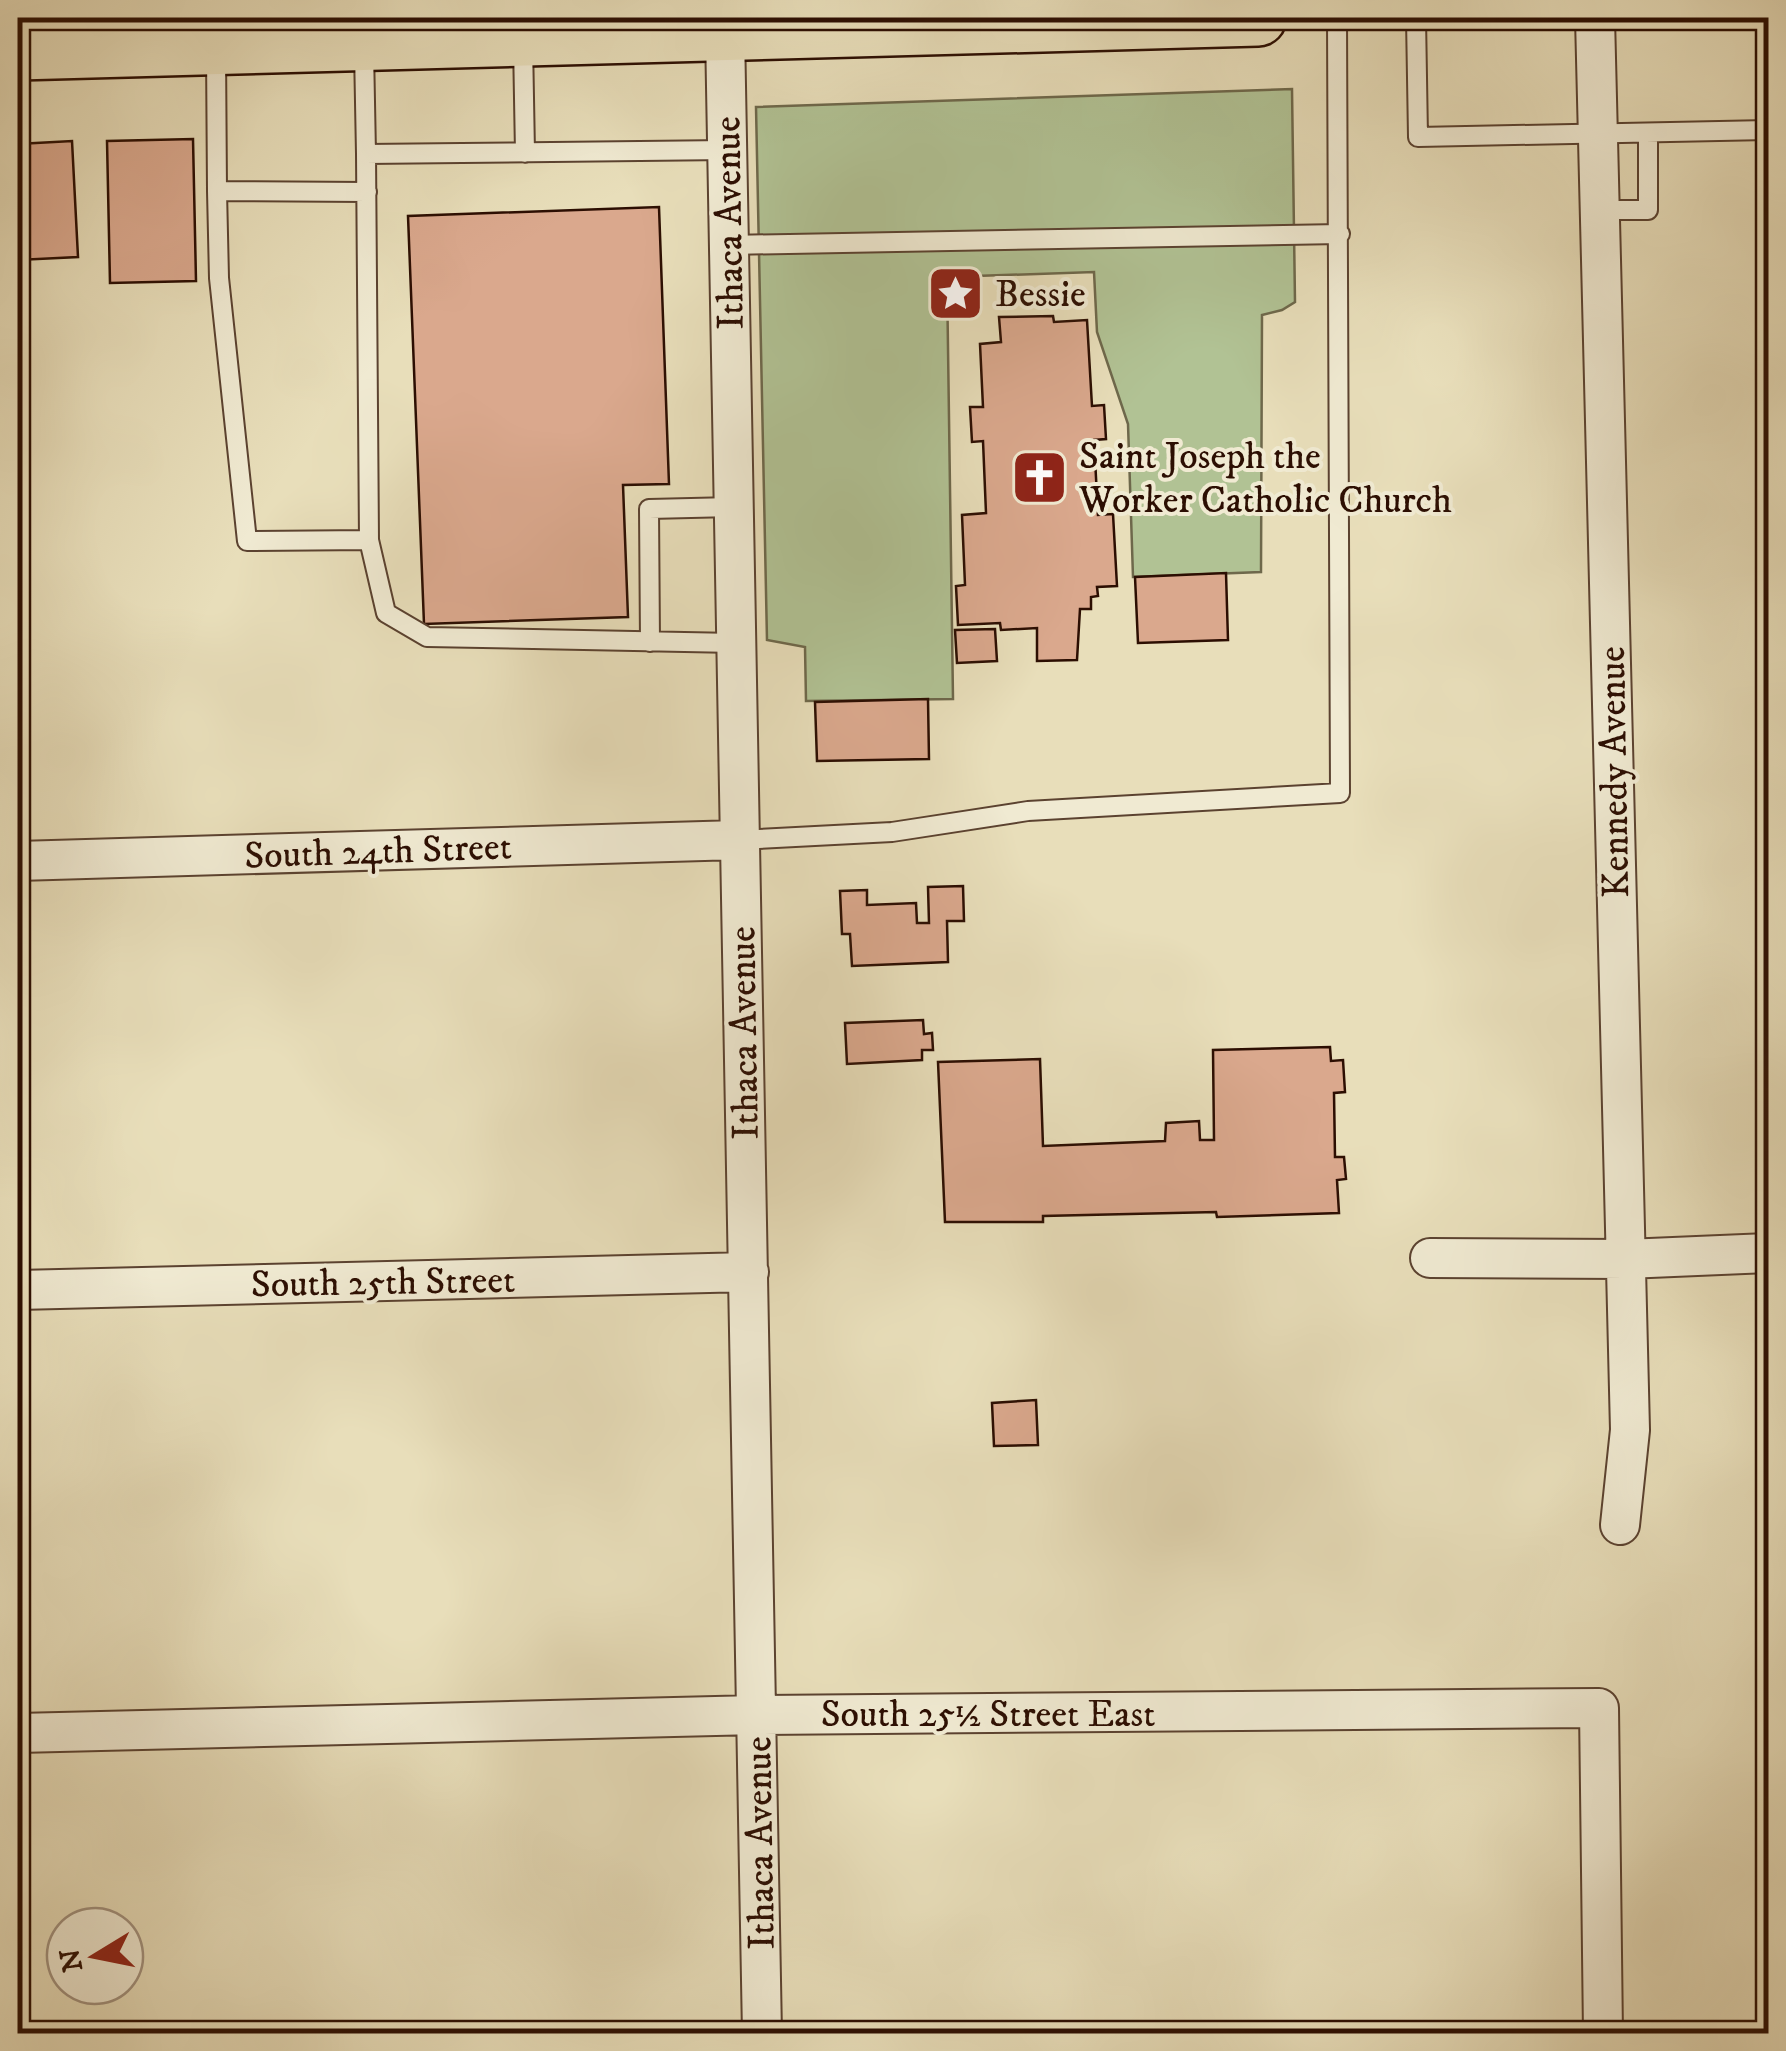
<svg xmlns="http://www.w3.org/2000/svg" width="1786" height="2051" viewBox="0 0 1786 2051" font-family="'IM FELL DW Pica',serif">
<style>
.green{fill:#b1c294;stroke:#6e684b;stroke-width:2.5}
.building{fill:#daa88d;stroke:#2c0e02;stroke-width:2.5}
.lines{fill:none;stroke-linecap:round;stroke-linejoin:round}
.lane-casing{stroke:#5b4230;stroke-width:22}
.street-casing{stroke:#5b4230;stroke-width:42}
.primary-casing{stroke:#2c0e02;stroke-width:60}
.lane{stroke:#f0ead2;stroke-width:18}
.street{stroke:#f0ead2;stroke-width:38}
.primary{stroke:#e8deba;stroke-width:55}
.labels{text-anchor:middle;stroke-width:8;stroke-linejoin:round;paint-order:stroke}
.street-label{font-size:38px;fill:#2c0e02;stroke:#f0ead2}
.poi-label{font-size:38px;fill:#2c0e02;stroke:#f0ead2;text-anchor:start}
</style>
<rect width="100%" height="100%" fill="#e8deba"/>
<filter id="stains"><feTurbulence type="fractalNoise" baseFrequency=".002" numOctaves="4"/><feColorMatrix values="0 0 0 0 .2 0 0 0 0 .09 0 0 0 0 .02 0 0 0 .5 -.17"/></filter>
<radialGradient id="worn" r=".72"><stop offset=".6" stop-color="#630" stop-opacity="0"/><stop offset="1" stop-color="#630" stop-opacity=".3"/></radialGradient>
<path class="green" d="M1292,89l3,213 -13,8 -20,5 -1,257 -128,5 -5,-153 -31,-92 -3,-60 -147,5 6,422 -147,2 -1,-54 -38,-7 -11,-533z"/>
<path class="building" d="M193,139l3,142 -86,2 -3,-142z
M72,141l6,116 -60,3v-116z
M659,207l10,277 -46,1 5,132 -204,7 -16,-408z
M1053,316l1,6 33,-2 5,86 12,-1 2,34 -12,1 4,75 15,-1 4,72 -20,1 1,9 -7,1v12h-11l-3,51 -40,1v-33l-36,2 -1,-7 -42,2 -2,-39 9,-1 -3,-70 24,-2 -3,-72 -11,1 -2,-35h13l-3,-63 21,-2 -2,-25z
M1226,573l2,67 -90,3 -3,-66z
M995,629l2,32 -40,2 -2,-33z
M928,699l1,60 -112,2 -2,-59z
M963,886l1,35h-17l1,41 -96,4 -2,-32h-8l-2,-43 27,-1v15l49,-2 1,20h12l-1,-36z
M923,1020l1,14 8,-1 1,17h-11v10l-75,4 -2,-41z
M1330,1047l1,14 12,-1 2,32 -11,1 1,64h9l2,22 -9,1 2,33 -122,4 -1,-5 -173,4v6h-98l-7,-160 102,-3 3,87 122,-5 1,-18 33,-2 1,19h14l-1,-90z
M1036,1400l2,45 -44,1 -2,-43z"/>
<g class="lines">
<defs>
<path id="lane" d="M1416,18l2,119 350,-7
M523,43l2,110
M364,50l2,104
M216,51l1,140 150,1
M217,191l2,87 28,263 122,-1 -3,-386 361,-4
M1599,210h49v-76
M729,245l611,-11
M369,540l17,73 41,24 308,6
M650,642l-1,-133 84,-2
M738,840l154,-8 136,-21 312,-18 -3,-775"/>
<path id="street" d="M1595,18l35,1412 -10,95
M725,32l37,2002
M18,861l720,-21
M1430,1258l196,1 142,-6
M18,1290l731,-18
M18,1733l739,-18 842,-7 4,326"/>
<path id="primary" d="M18,52l1240,-34"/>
</defs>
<use href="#lane" class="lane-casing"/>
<use href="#street" class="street-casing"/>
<use href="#primary" class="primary-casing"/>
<use href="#lane" class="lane"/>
<use href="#street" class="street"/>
<use href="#primary" class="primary"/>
</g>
<defs>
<symbol id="sight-square" viewBox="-11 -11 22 22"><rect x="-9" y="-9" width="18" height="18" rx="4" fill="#8f2418" stroke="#f0ead2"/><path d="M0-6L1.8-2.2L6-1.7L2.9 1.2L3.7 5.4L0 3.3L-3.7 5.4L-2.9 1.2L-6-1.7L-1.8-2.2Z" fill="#fff"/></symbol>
<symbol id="church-square" viewBox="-11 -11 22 22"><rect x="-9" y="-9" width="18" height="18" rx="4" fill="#8f2418" stroke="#f0ead2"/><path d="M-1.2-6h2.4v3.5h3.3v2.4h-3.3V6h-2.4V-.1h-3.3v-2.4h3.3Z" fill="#fff"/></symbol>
</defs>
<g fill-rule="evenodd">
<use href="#sight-square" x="924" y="262" width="63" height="63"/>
<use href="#church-square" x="1008" y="446" width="63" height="63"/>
</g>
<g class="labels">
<g class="street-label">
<text transform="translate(728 223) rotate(-91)" y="13">Ithaca Avenue</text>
<text transform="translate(1613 772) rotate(-91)" y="13">Kennedy Avenue</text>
<text transform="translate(378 850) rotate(-2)" y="13">South 24th Street</text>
<text transform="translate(743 1033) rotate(-91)" y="13">Ithaca Avenue</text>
<text transform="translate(383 1281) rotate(-1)" y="13">South 25th Street</text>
<text x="988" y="1726">South 25½ Street East</text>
<text transform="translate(759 1843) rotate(-91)" y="13">Ithaca Avenue</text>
</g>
<g class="poi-label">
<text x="995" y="306">Bessie</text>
<text x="1079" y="468">Saint Joseph the<tspan x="1079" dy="44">Worker Catholic Church</tspan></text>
</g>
</g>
<rect width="1786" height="2051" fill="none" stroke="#e8deba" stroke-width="60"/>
<rect x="20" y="20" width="1746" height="2011" fill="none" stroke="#2c0e02" stroke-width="5"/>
<rect x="30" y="30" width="1726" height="1991" fill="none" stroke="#2c0e02" stroke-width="2.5"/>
<g transform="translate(95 1956) rotate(260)"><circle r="48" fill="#f0ead2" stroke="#a2927f" stroke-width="2.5"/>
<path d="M0-8L18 38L0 25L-18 38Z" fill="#8f2418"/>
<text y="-15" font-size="28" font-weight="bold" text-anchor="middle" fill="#2c0e02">N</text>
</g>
<rect width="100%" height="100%" filter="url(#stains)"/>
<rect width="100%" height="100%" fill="url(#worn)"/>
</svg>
